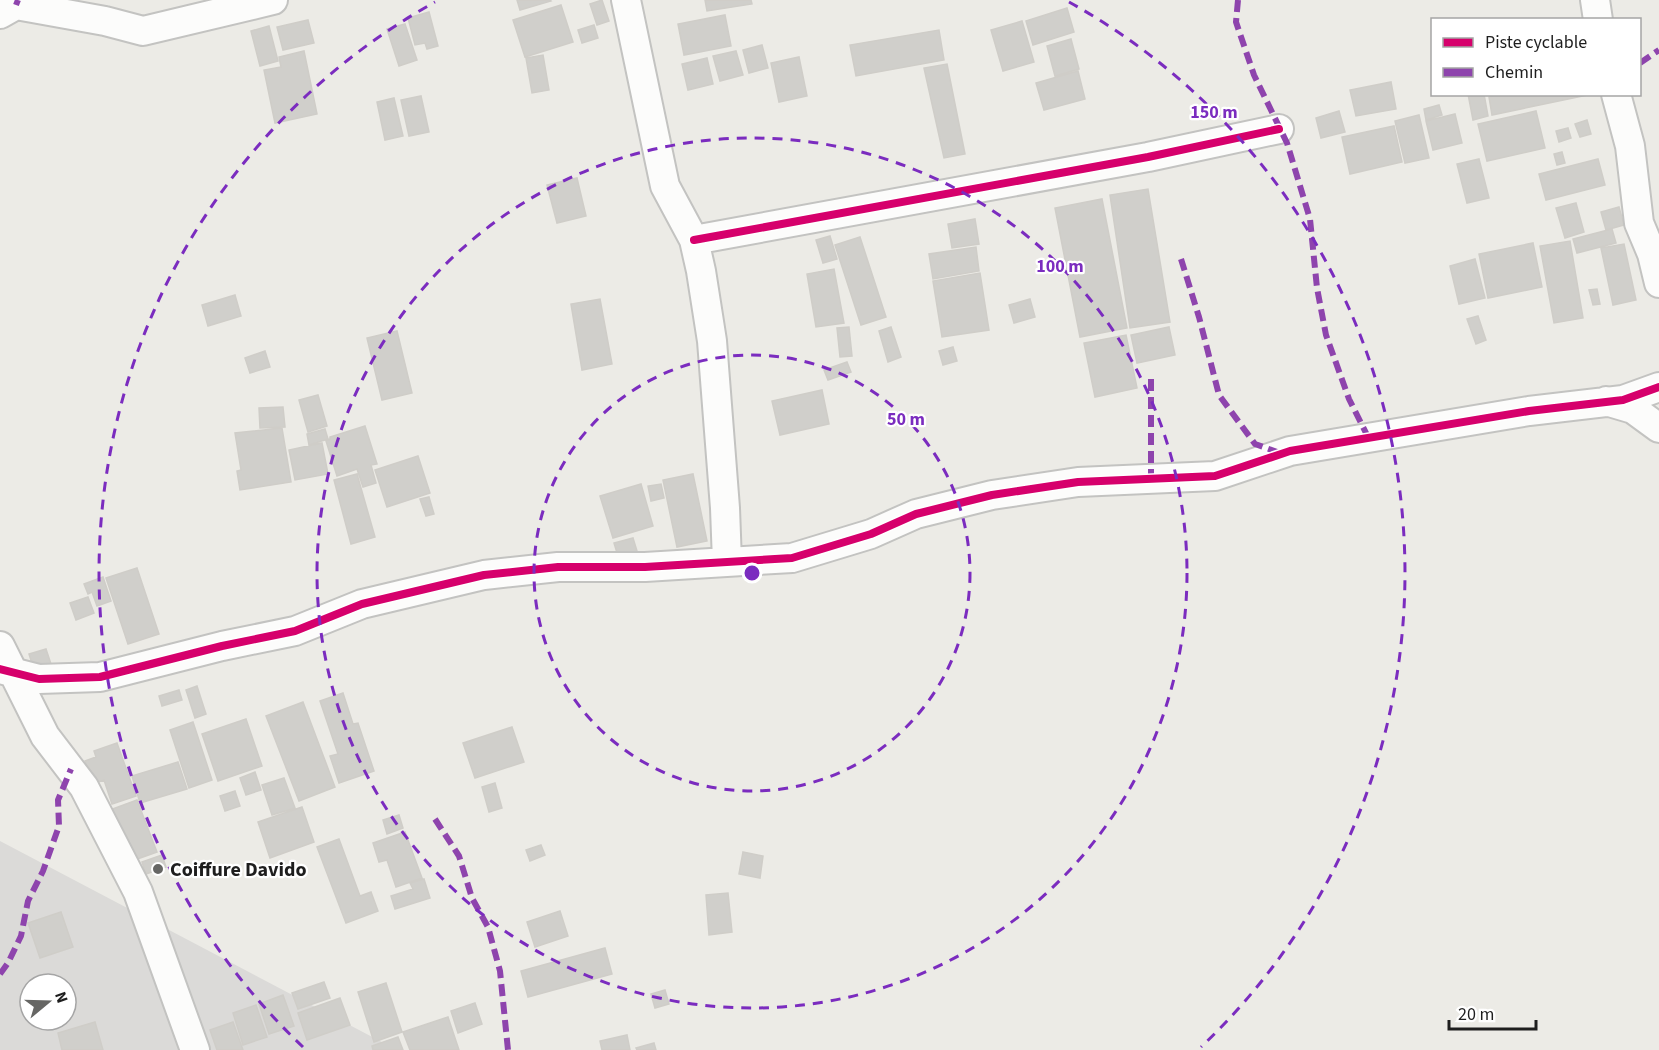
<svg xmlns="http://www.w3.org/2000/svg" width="1659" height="1050" viewBox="0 0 1659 1050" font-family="'Source Sans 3',sans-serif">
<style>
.residential{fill:#dbdad8;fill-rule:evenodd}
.building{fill:#d0cfcb;stroke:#cfcdc8;stroke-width:1.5}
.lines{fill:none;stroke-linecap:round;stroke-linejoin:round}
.minor-casing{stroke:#c3c3c1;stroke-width:32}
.minor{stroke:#fcfcfb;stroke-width:28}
.quiet{stroke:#8e44ad;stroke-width:6;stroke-dasharray:12 6;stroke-linecap:butt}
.cycleway-casing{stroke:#fff;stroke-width:11}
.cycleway{stroke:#d6006c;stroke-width:8}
.ring{fill:none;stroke:#7b2cbf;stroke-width:3;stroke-dasharray:10 8}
.poi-dot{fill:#666664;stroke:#fff;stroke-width:2}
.labels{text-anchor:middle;stroke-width:4.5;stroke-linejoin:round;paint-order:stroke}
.poi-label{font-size:20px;font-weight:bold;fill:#1e1e1e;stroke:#fff;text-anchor:start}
.centre{fill:#7b2cbf;stroke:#fff;stroke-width:3}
.ring-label{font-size:18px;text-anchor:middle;font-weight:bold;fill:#7b2cbf;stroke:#fff;stroke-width:4.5;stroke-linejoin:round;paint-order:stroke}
</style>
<rect width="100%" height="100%" fill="#ecebe6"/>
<path class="residential" d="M0,841l397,209h-397zM30,984h36v36h-36z"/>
<path class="building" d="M517,0h33l1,1 -31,9z
M602,0l7,21 -12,4 -7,-21z
M705,0h46l1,4 -45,7z
M561,5l12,37 -48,15 -12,-37z
M1067,8l7,24 -41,13 -7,-24z
M429,12l9,34 -11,3 -2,-6 -10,2 -7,-27z
M725,15l6,31 -47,9 -6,-31z
M308,20l6,23 -31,7 -6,-23z
M1022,21l12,41 -31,9 -12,-41z
M405,24l12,36 -18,6 -12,-37z
M594,25l4,13 -16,5 -4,-13z
M269,26l9,35 -18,5 -9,-35z
M939,30l5,30 -88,16 -6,-31z
M1071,39l8,30 -24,7 -8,-30z
M762,45l6,23 -19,5 -6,-23z
M304,51l13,63 -42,9 -11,-53 17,-3 -2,-10z
M736,51l7,24 -23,6 -7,-25z
M543,55l6,35 -17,3 -6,-35z
M799,57l8,39 -28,6 -8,-39z
M707,58l6,26 -25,6 -6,-26z
M947,64l18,90 -21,4 -20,-90z
M1078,71l7,28 -41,11 -8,-27z
M1391,82l5,27 -40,7 -6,-26z
M1468,94h16l4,22 -15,4z
M1501,94h87v1l-96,20 -3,-18z
M421,96l8,36 -20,4 -8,-36z
M394,98l9,38 -18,4 -8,-38z
M1439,105l3,10 -16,5 -2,-11z
M1339,111l6,21 -24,6 -5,-20z
M1536,111l9,37 -58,13 -9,-37z
M1455,114l7,29 -29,7 -7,-29z
M1419,115l10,43 -24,5 -10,-42z
M1587,120l4,14 -11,3 -5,-13z
M1394,126l8,36 -52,12 -8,-37z
M1568,128l3,10 -12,4 -3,-11z
M1562,152l3,11 -8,2 -3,-11z
M1479,159l10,39 -22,5 -10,-39z
M1598,159l7,26 -59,15 -7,-26z
M577,178l9,38 -29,7 -10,-38z
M1148,189l22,133 -40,6 -20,-133z
M1102,199l25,129 -47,9 -25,-129z
M1576,203l8,29 -19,6 -9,-30z
M1619,207l5,18 -18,5 -5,-18z
M975,219l4,25 -27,4 -4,-24z
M1612,229l4,14 -39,10 -4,-14z
M830,236l7,23 -14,4 -7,-23z
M860,237l26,80 -25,8 -26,-80z
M1570,241l13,77 -29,5 -14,-77z
M1533,243l9,44 -54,11 -9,-44z
M1624,244l12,56 -23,5 -12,-57z
M976,247l3,24 -46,8 -4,-25z
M1475,259l10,39 -26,6 -9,-38z
M834,269l10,54 -28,4 -9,-53z
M980,273l9,57 -47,7 -9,-56z
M1597,289l3,15 -7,1 -4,-15z
M235,295l6,21 -33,10 -6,-21z
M600,299l12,65 -30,6 -11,-66z
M1030,299l5,18 -21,6 -5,-18z
M1478,316l8,24 -10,4 -9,-25z
M849,327l3,29 -12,1 -3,-29z
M891,327l10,30 -13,5 -9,-31z
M1169,327l6,28 -38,8 -6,-28z
M397,331l15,62 -30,7 -15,-62z
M1126,335l11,53 -42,9 -11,-54z
M953,347l4,14 -14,4 -4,-14z
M265,351l5,16 -20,6 -5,-15z
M847,362l4,10 -23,8 -4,-10z
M822,390l7,34 -49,11 -8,-34z
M318,395l9,31 -19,6 -9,-32z
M283,407l2,20 -25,1 -1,-20z
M365,426l12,38 -6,1 5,18 -13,4 -6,-18 -20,7 -11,-35 4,-2v-2z
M282,428l9,54 -51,8 -3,-19 4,-1 -6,-37z
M325,429l3,10 -19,6 -2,-11z
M322,443l6,31 -33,6 -6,-30z
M418,456l12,37 -43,14 -12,-37z
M357,474l18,63 -24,7 -17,-64z
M693,474l14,67 -30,6 -14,-67z
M641,484l12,42 -40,12 -13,-42z
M661,484l3,14 -13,3 -3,-15z
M429,497l5,17 -8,2 -6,-17z
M633,538l4,13 -19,5 -4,-13z
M137,568l22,66 -31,10 -22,-66z
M103,577l8,24 -14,5 -5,-14 -4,2 -4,-10z
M88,597l6,16 -18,7 -6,-17z
M46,649l5,15 -17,6 -5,-16z
M197,686l9,28 -11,4 -9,-28z
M179,690l3,10 -20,6 -3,-10z
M343,693l10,31 5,-1 16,48 -35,12 -9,-27 8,-2 -18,-53z
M303,702l32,85 -36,14 -33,-85z
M246,719l16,47 -44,15 -16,-47z
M193,722l19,58 -23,8 -19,-58z
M512,727l12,35 -49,16 -12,-35z
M117,743l19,53 -24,8 -8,-24 -11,4 -8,-23 11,-4 -2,-6z
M178,762l9,27 -47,14 -8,-27z
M255,772l6,18 -15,5 -6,-17z
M284,778l11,30 -23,7 -10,-30z
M495,783l7,25 -13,4 -7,-25z
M235,791l5,15 -15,5 -5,-15z
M137,800l20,52 -28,10 -19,-52z
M302,807l12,35 -44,16 -12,-36z
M399,815l4,13 -16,6 -4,-14z
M405,832l17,46 -26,9 -9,-27 -8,2 -6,-19z
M339,839l21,57 11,-4 7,19 -32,12 -29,-76z
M541,845l4,10 -15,6 -4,-11z
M743,852l20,4 -3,22 -21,-4z
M162,855l4,12 -20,7 -4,-12z
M424,879l6,19 -35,11 -4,-13 22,-7 -3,-6z
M728,893l4,39 -23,3 -3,-40z
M560,911l8,25 -33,11 -8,-25z
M61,912l12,35 -33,11 -12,-35z
M605,948l7,26 -84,23 -7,-26z
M324,982l6,16 -32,11 -6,-16z
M386,983l16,49 -28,10 -16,-50z
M665,990l4,14 -14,4 -4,-14z
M283,995l11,31 -25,8 -10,-30z
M340,998l10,27 -43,15 -9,-27z
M475,1003l7,21 -24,9 -7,-22z
M256,1005l11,32 -24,8 -10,-32z
M448,1017l11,33h-49l-7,-18z
M95,1022l8,28h-41l-4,-17z
M233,1022l10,28h-26l-7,-20z
M627,1035l3,15h-28l-2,-9z
M398,1037l5,13h-30l-1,-4z
M654,1043l2,7h-19l-1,-2z"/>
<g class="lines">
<defs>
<path id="minor" d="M626,0l39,186 29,54 7,31 11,70 13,167 2,54
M1595,0l3,20
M0,14l16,-9 89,16 38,10 130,-31
M1616,94l14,52 9,77 13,31 7,29
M694,240l454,-83 131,-28
M1606,401l27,8 26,19
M0,646l45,90 39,51 54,105 57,158
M0,669l39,10 61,-2 122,-31 73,-15 67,-27 122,-29 74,-8h87l147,-9 79,-24 45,-20 76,-19 86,-13 137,-6 75,-25 239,-40 94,-11 36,-13"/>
</defs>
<use href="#minor" class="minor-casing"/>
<use href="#minor" class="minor"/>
<path class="quiet" d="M1238,0l-2,22 18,53 33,68 23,76 7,69 9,47 23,64 20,40
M16,5l2,-5
M1640,63l19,-13
M1181,259l18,58 20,78 36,49 25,9
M1151,379v100
M435,819l24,37 13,42 16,29 12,44 8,79
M0,974l8,-11 13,-27 7,-35 15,-30 16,-45 -1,-26 13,-31"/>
<defs>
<path id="cycleway" d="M694,240l454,-83 131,-28
M0,669l39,10 61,-2 122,-31 73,-15 67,-27 122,-29 74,-8h87l147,-9 79,-24 45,-20 76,-19 86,-13 137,-6 75,-25 239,-40 94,-11 36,-13"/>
</defs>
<use href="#cycleway" class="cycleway-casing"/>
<use href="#cycleway" class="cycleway"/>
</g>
<g class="ring">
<circle cx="752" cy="573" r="218"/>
<circle cx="752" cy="573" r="435"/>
<path d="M303 1047A653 653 0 0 1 435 2M1069 2A653 653 0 0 1 1201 1047"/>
</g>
<circle class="poi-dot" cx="158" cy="869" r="6"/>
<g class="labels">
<g class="poi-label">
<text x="170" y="876">Coiffure Davido</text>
</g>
</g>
<circle cx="752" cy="573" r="9" class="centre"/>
<g class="ring-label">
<text x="1214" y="118">150 m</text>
<text x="1060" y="272">100 m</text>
<text x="906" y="425">50 m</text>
</g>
<rect x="1431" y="18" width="210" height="78" fill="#ffffff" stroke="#a5a5a5" stroke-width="1.5"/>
<rect x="1443" y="38" width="30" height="9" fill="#d6006c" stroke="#a5a5a5" stroke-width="1.5"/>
<text x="1485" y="48" font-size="18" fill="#1e1e1e">Piste cyclable</text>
<rect x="1443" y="68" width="30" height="9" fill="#8e44ad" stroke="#a5a5a5" stroke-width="1.5"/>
<text x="1485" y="78" font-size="18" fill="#1e1e1e">Chemin</text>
<g transform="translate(48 1002) rotate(71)"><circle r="28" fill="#ffffff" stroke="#a5a5a5" stroke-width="1.5"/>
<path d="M0-4.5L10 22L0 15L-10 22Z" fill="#666664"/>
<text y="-9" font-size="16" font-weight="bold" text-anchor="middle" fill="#1e1e1e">N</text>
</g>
<path d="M1449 1020v9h87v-9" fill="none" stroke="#1e1e1e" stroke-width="3"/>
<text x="1458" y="1020" font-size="18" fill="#1e1e1e" stroke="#ffffff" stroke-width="4.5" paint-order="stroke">20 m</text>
</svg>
